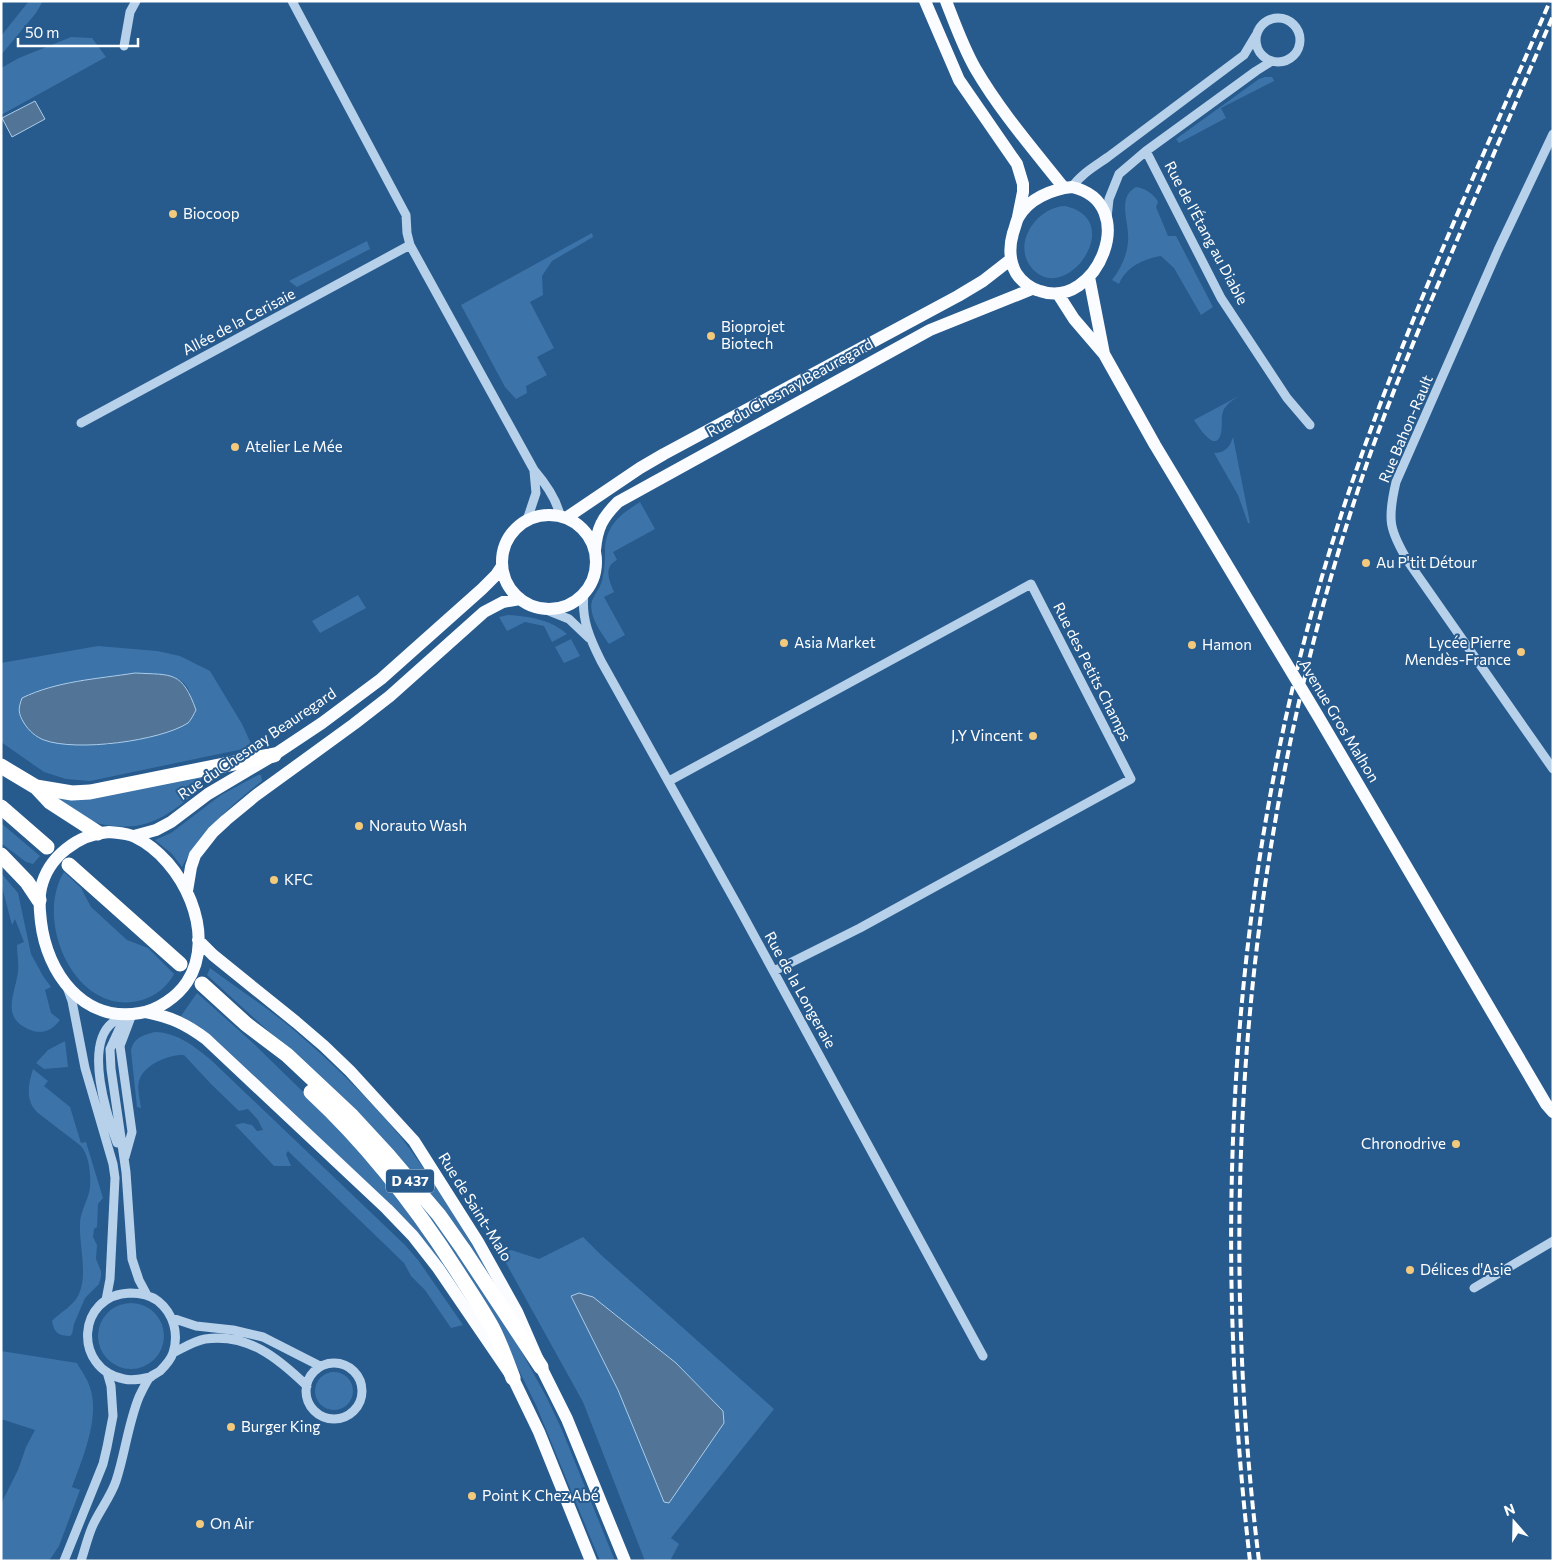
<svg xmlns="http://www.w3.org/2000/svg" width="1554" height="1562" viewBox="0 0 1554 1562" font-family="Commissioner,sans-serif">
<style>
.green{fill:#3c74a9;fill-rule:evenodd}
.water{fill:#517497;stroke:#abcdeb}
.lines{fill:none;stroke-linecap:round;stroke-linejoin:round}
.minor{stroke:#b7d1ea;stroke-width:9}
.major{stroke:#fafcff;stroke-width:12}
.highway{stroke:#fff;stroke-width:15}
.rail{stroke:#fff;stroke-width:4;stroke-dasharray:9 4;stroke-linecap:butt}
.poi-dot{fill:#f3c97c;stroke:#275a8d;stroke-width:2}
.labels{text-anchor:middle;stroke-width:4;stroke-linejoin:round;paint-order:stroke}
.shield{fill:#275a8d;stroke:#becedd;stroke-width:1}
.shield-label{font-size:14px;font-weight:bold;fill:#fff}
.poi-label{font-size:15px;fill:#fff;stroke:#275a8d;text-anchor:start}
.street-label{font-size:15px;fill:#fff;stroke:#275a8d}
</style>
<rect width="100%" height="100%" fill="#275a8d"/>
<path class="green" d="M29,1h14l-7,12 -35,42v-19z
M71,37l21,1 14,19 -105,58v-47l18,-10z
M1265,77h7l2,4 -53,27 5,10 -47,25 -3,-4 83,-60z
M1136,187c9,1 18,7 22,15l-2,5 12,29h8l37,71 -12,8 -27,-47 -13,-12c-18,3 -35,11 -42,28l-7,-4c9,-12 15,-24 16,-39 2,-18 -12,-43 8,-54z
M1065,206c64,14 -1,103 -34,61 -19,-24 6,-60 34,-61z
M592,233l1,4 -41,24 -10,15 1,19 -13,7 24,46 -17,9 10,18 -21,11 1,7 -11,6 -11,-12 -44,-82z
M367,241l3,8 -73,38 -8,-6z
M1239,396c-6,4 -11,7 -15,13 -4,8 -1,16 -3,24 -5,22 -23,-7 -27,-13z
M1233,437l17,86h-2l-10,-28 -24,-42c11,0 16,-6 19,-16z
M640,502l15,27 -42,23 4,8c-14,7 -8,20 -3,32l-10,5 21,38 -16,9c-8,-11 -21,-29 -17,-43 3,-8 10,-15 11,-25 2,-9 2,-18 2,-27 1,-24 16,-35 35,-47z
M358,595l8,13 -46,25 -8,-12z
M508,615c20,1 44,5 59,19l-15,8 -8,-16 -19,-4 -18,9 -8,-14z
M571,639l9,17 -16,7 -9,-16z
M98,646l59,5 23,5 30,15 32,53 10,22 -14,4 -148,31 -24,-2 -22,-7 -43,-30v-79zM135,674c19,0 53,-3 56,24 1,7 -1,17 -2,24 -28,11 -54,18 -83,23l-39,-62z
M258,775h3l1,6c-31,24 -62,51 -80,86l-10,-13 -17,-14 16,-7 50,-38z
M201,776v5l2,6c-30,23 -48,43 -89,39 -6,-1 -13,-1 -19,-4 -14,-6 -27,-17 -39,-25z
M1,823l39,33 -7,8 -7,-2 -25,-19z
M64,872l17,16 10,19 36,33 21,8 26,26c-7,13 -17,21 -32,26 -65,19 -109,-78 -78,-128z
M1,873l17,20 13,61 12,22 8,11 -6,3 6,23 9,7c-7,9 -15,14 -27,11 -33,-12 -19,-33 -15,-59 1,-9 -1,-18 -1,-27l7,-3 -9,-23 -3,6 -11,-42z
M210,968c28,21 58,40 85,63 37,32 74,67 105,105 36,46 65,97 95,147l-169,-199 -119,-109z
M197,993l56,50 84,82 55,65 77,110 -106,-121 -144,-136 -19,-16 -19,-11z
M155,1032c23,1 37,13 55,27l195,186 13,15 45,65 -12,3 -26,-38 -14,-14 -7,-13 -116,-112 -2,3 5,12h-17l-39,-41 8,-2 9,2 5,6 6,-1 -5,-10 -10,-11 -9,2 -28,-27 -27,-29c-15,-1 -41,10 -45,26 -2,8 1,19 2,27l-4,-1 -6,-56c2,-13 12,-16 24,-19z
M65,1041l3,26 -24,2 -8,-6 12,-13z
M33,1069l15,12 -4,5 26,21 11,36 5,-1 17,56 -5,6 -1,23 -3,2 -1,8 4,8 -1,14 5,12v6l-2,7 -14,14 -11,26 -2,10 -2,2c-11,0 -16,-3 -18,-15 9,-10 21,-14 27,-27 9,-21 0,-48 1,-70 0,-13 9,-25 10,-37 1,-13 -1,-32 -9,-41l-43,-33c-13,-12 -10,-28 -5,-44z
M324,1096l115,128 75,114 33,60 15,32 53,131h-15l-64,-156 -30,-61z
M583,1237l17,17 174,155 -103,129 8,6 -9,17h-25l-62,-159 -82,-148 10,-4 28,9zM571,1296l22,1 83,66 47,48 -105,-21z
M98 1336a33 33 0 1 1 66 0a33 33 0 1 1-66 0Z
M1,1351l76,12c5,9 12,18 14,28 8,29 -9,69 -19,96l8,3 -21,56 -10,15h-43l-5,-2v-55l17,-34 8,-23 9,-17 -34,-11z
M315 1391a19 19 0 1 1 38 0a19 19 0 1 1-38 0Z"/>
<path class="water" d="M35,101l10,18 -33,18 -10,-19z
M135,673c38,2 47,-2 61,37 -2,4 -5,10 -8,13 -28,18 -112,29 -144,17 -8,-3 -15,-9 -20,-17 -6,-10 -6,-14 -2,-25 35,-17 75,-19 113,-25z
M579,1293l14,4 83,66 47,48 1,12 -55,80 -5,-1 -46,-112 -47,-94z"/>
<g class="lines">
<path class="minor" d="M292,1l114,214 1,18 3,12 124,225c12,14 22,28 26,45
M1256 40a22 22 0 1 1 44 0a22 22 0 1 1-44 0Z
M124,46l6,-34 6,-11
M1553,134l-55,116 -102,232c-9,38 -7,48 13,81l144,206
M1146,151l75,147 66,100 23,27
M1072,187c9,-13 23,-21 36,-30l136,-102 12,-20
M1107,218l2,-19 10,-25 27,-23 110,-80 16,-10
M81,423l329,-178
M527,520l9,-27 -2,-22
M584,594c-3,25 6,45 17,67l138,247 244,448
M544,609l25,10 20,19
M669,781l362,-197 100,195 -271,149 -86,43
M67,987l5,14 13,67 28,96 2,14 -5,101 -4,21
M131,1015l-10,10 -11,24 1,20 15,103 6,87 7,21 8,15
M117,1143c-10,-27 -33,-97 -5,-120 3,-3 10,-4 14,-6
M125,1157l7,-25 -12,-86 11,-29
M1474,1288l79,-47
M172,1318l24,8 37,4 30,7 57,29
M173,1353c10,-5 21,-12 32,-14 43,-6 73,19 102,47
M306 1391a28 28 0 1 1 56 0a28 28 0 1 1-56 0Z
M64,1561l39,-97 4,-17 6,-31 -2,-30 -4,-14
M81,1561c4,-12 7,-25 12,-36 7,-15 18,-29 23,-44 9,-27 12,-57 23,-84 3,-6 7,-15 11,-20 3,-2 7,-4 10,-6 5,-5 11,-12 13,-18 6,-19 1,-39 -15,-52 -8,-6 -18,-8 -28,-8 -54,2 -57,76 -6,86 9,2 18,0 27,-2"/>
<path class="major" d="M925,1l34,79 58,84 6,20v8l-5,25
M946,1c9,23 17,46 29,67 25,43 58,81 89,120
M1072,187c70,16 25,124 -32,104 -9,-2 -19,-10 -24,-18 -7,-13 -7,-26 -3,-40 2,-5 3,-11 5,-15 10,-19 34,-29 54,-31z
M1089,277l15,77
M1058,294l16,25 30,35 51,91 163,271 228,388 7,8
M502 562a47 47 0 1 1 94 0a47 47 0 1 1-94 0Z
M566,518l74,-50 24,-14 294,-158 25,-15 27,-21
M595,550c2,-22 7,-32 23,-48l312,-172 102,-41
M109,832c9,1 18,1 26,5 48,23 83,98 52,145 -10,15 -29,28 -47,31 -57,10 -93,-40 -99,-91 -1,-11 -3,-22 0,-34 7,-31 37,-54 68,-56z
M134,836l22,-6 15,-8 37,-28 66,-39 48,-32 59,-44 101,-90 14,-14 6,-9
M187,891l4,-24 4,-12 18,-23 13,-12 29,-24 99,-72 36,-28 94,-84 19,-10 17,-3
M198,940l15,15 83,67 28,24 26,25 64,70 64,101 39,70 24,55 26,52 58,142
M146,1012c25,5 40,12 60,27l181,170 26,27 25,32 75,110 26,54 52,129"/>
<path class="highway" d="M1,766l35,21 14,15 48,31
M36,787l36,6 18,-1 184,-37
M1,807l46,40
M1,855l26,27 12,18
M69,865l111,99
M202,984l44,40 41,31 65,61 36,39 51,60 24,34 78,118
M311,1092c56,52 105,115 146,179 12,19 25,38 36,58 8,16 14,33 20,49"/>
<path class="rail" d="M1250,1561c-39,-336 -20,-687 80,-1011 58,-188 142,-368 220,-549
M1259,1561c-44,-354 -15,-723 96,-1062 27,-84 62,-166 97,-247 33,-78 67,-157 101,-236"/>
</g>
<g class="poi-dot">
<circle cx="173" cy="214" r="5"/>
<circle cx="711" cy="336" r="5"/>
<circle cx="235" cy="447" r="5"/>
<circle cx="1366" cy="563" r="5"/>
<circle cx="784" cy="643" r="5"/>
<circle cx="1192" cy="645" r="5"/>
<circle cx="1521" cy="652" r="5"/>
<circle cx="1033" cy="736" r="5"/>
<circle cx="359" cy="826" r="5"/>
<circle cx="274" cy="880" r="5"/>
<circle cx="1456" cy="1144" r="5"/>
<circle cx="1410" cy="1270" r="5"/>
<circle cx="231" cy="1427" r="5"/>
<circle cx="472" cy="1496" r="5"/>
<circle cx="200" cy="1524" r="5"/>
</g>
<g class="labels">
<rect class="shield" x="386" y="1169.5" width="48" height="23" rx="4"/>
<g class="shield-label">
<text x="410" y="1186">D 437</text>
</g>
<g class="poi-label">
<text x="183" y="219">Biocoop</text>
<text x="721" y="332">Bioprojet<tspan x="721" dy="17">Biotech</tspan></text>
<text x="245" y="452">Atelier Le Mée</text>
<text x="1376" y="568">Au P'tit Détour</text>
<text x="794" y="648">Asia Market</text>
<text x="1511" y="648" text-anchor="end">Lycée Pierre<tspan x="1511" dy="17">Mendès-France</tspan></text>
<text x="1202" y="650">Hamon</text>
<text x="1023" y="741" text-anchor="end">J.Y Vincent</text>
<text x="369" y="831">Norauto Wash</text>
<text x="284" y="885">KFC</text>
<text x="1446" y="1149" text-anchor="end">Chronodrive</text>
<text x="1420" y="1275">Délices d'Asie</text>
<text x="241" y="1432">Burger King</text>
<text x="482" y="1501">Point K Chez Abé</text>
<text x="210" y="1529">On Air</text>
</g>
<g class="street-label">
<text transform="translate(1206 233) rotate(62)" y="5">Rue de l'Étang au Diable</text>
<text transform="translate(239 322) rotate(-28)" y="5">Allée de la Cerisaie</text>
<text transform="translate(790 388) rotate(-29)" y="5">Rue du Chesnay Beauregard</text>
<text transform="translate(1406 429) rotate(-67)" y="5">Rue Bahon-Rault</text>
<text transform="translate(1092 672) rotate(63)" y="5">Rue des Petits Champs</text>
<text transform="translate(1339 721) rotate(59)" y="5">Avenue Gros Malhon</text>
<text transform="translate(257 744) rotate(-34)" y="5">Rue du Chesnay Beauregard</text>
<text transform="translate(800 990) rotate(61)" y="5">Rue de la Longeraie</text>
<text transform="translate(475 1207) rotate(58)" y="5">Rue de Saint-Malo</text>
</g>
</g>
<rect width="1554" height="1562" fill="none" stroke="#ffffff" stroke-width="5"/>
<g transform="translate(1514 1522) rotate(340)" stroke="#275a8d" stroke-width="4" paint-order="stroke">
<path d="M0-4L9 19L0 12L-9 19Z" fill="#ffffff"/>
<text y="-8" font-size="14" font-weight="bold" text-anchor="middle" fill="#ffffff">N</text>
</g>
<path d="M18 38v8h120v-8" fill="none" stroke="#ffffff" stroke-width="2.5"/>
<text x="25" y="38" font-size="15" fill="#ffffff" stroke="#275a8d" stroke-width="4" paint-order="stroke">50 m</text>
</svg>
